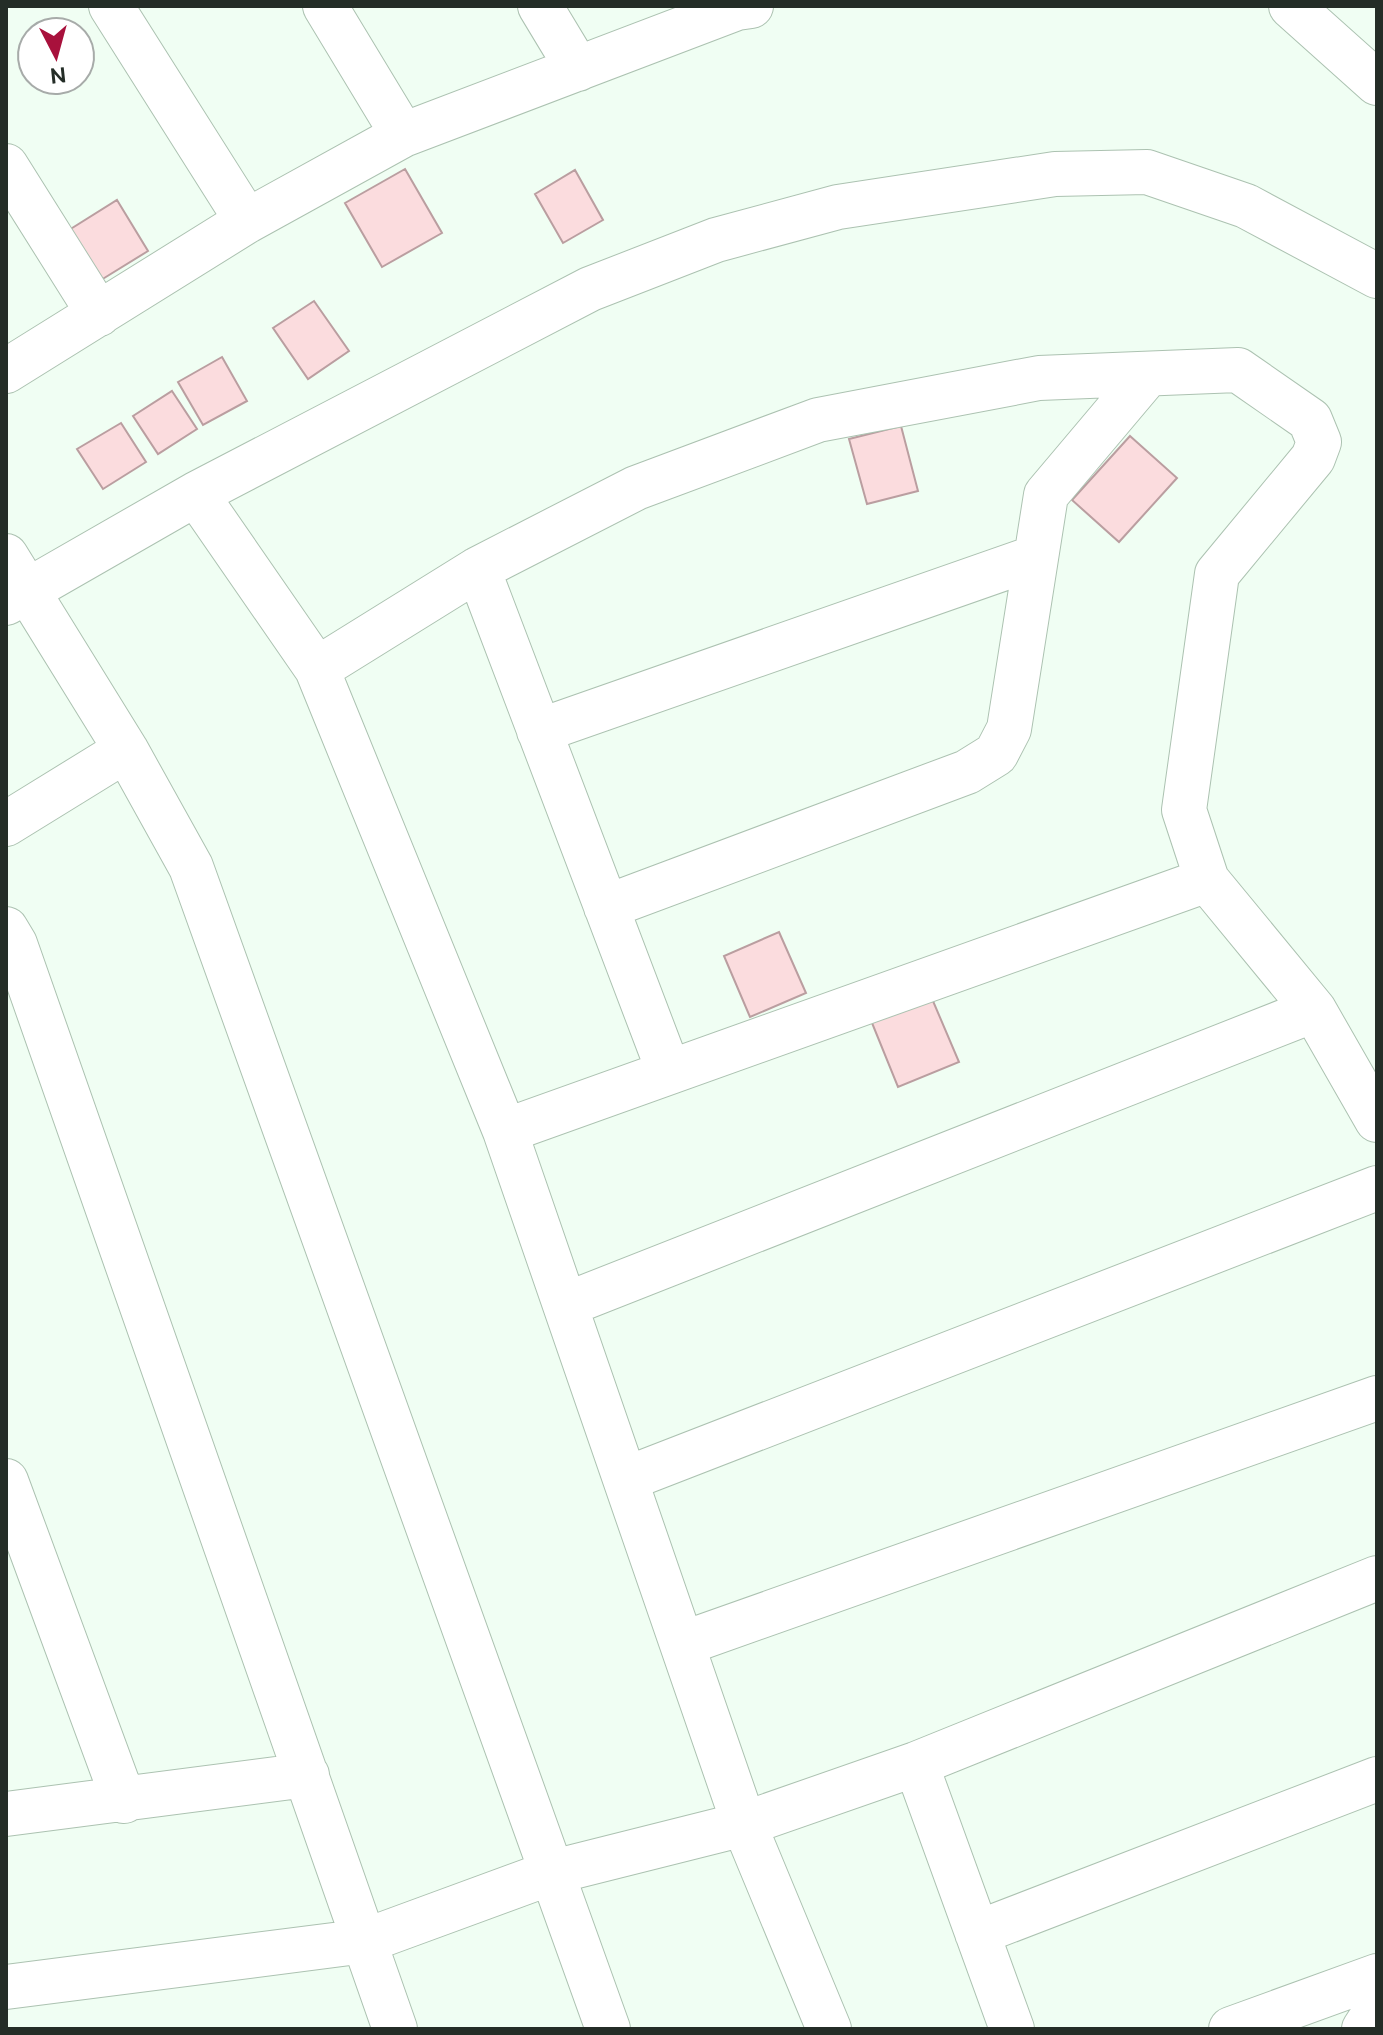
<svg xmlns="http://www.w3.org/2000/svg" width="1383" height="2035" viewBox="0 0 1383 2035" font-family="Ubuntu,sans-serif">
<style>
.building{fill:#fbdcde;stroke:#ba9ea0;stroke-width:2}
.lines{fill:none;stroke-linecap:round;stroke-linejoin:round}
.minor-casing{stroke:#acc2b1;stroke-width:46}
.minor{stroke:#fff;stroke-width:44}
</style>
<rect width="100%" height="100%" fill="#f0fef3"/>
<path class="building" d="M405,169l37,64 -60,34 -37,-64z
M575,170l28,50 -40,23 -28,-49z
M117,200l31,51 -47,29 -32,-50z
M314,301l35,50 -41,28 -35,-51z
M222,357l25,44 -44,24 -25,-43z
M172,391l25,38 -39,25 -25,-38z
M121,423l25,39 -43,27 -26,-40z
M901,426l17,65 -51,13 -18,-65z
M1130,436l47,42 -58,64 -47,-42z
M779,932l27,61 -56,24 -26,-61z
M930,994l29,68 -61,25 -28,-69z"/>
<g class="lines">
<defs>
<path id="minor" d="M111,6l136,215
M325,6l78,129
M540,6l38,63
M1291,6l86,77
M6,166l93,148
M6,371l241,-150 156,-86 334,-127 14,-2
M196,494l121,175 188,462 239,693 85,205
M6,556l120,194 65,117 417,1162
M478,569l191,503
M6,603l190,-109 394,-205 126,-49 122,-33 217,-33 92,-2 99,34 131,70
M317,669l161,-100 158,-81 182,-68 221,-42 199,-8 72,50 9,22 -6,16 -96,116 -33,236 23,70 107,130 63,110
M539,731l497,-174
M6,824l120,-74
M606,907l361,-135 29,-18 13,-25 37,-234 102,-121
M6,929l9,15 380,1085
M505,1131l702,-251
M565,1305l749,-295
M626,1479l751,-291
M6,1481l118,320
M682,1644l695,-246
M916,1764l96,265
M6,1814l301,-39
M977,1933l400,-154
M6,1987l359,-46 188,-69 191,-48 172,-60 461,-186
M1231,2029l146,-53
M1364,2029l13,-20"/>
</defs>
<use href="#minor" class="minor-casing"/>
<use href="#minor" class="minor"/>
</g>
<rect width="1383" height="2035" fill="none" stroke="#242d27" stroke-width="16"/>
<g transform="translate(56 56) rotate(174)"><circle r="38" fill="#ffffff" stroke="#a7aba9" stroke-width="2"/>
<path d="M0-6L14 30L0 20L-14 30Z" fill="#a8113c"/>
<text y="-12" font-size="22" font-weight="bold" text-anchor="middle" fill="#242d27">N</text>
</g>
</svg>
